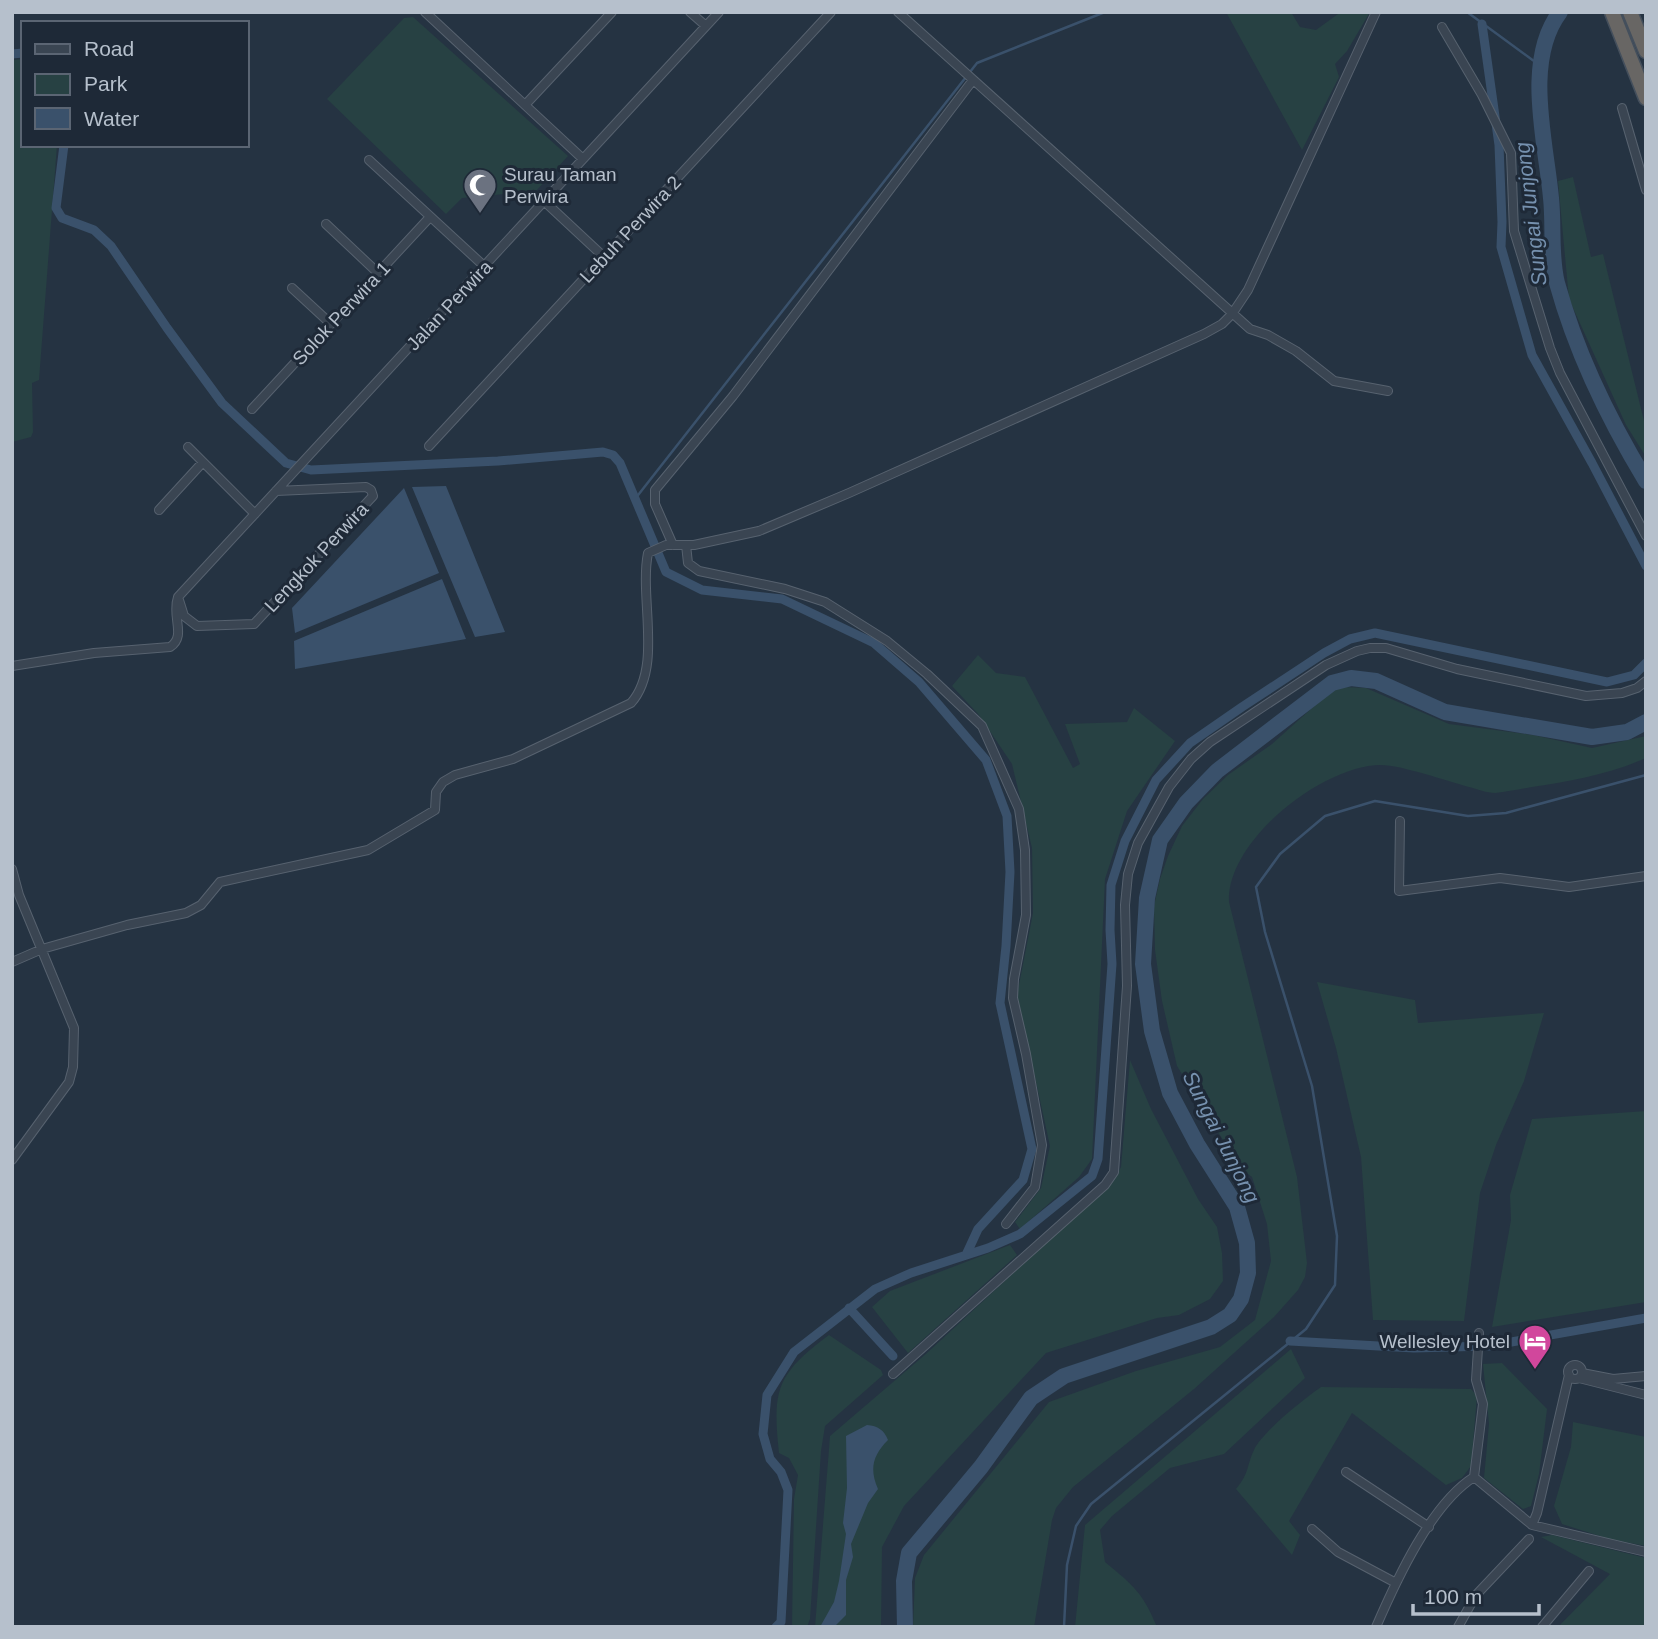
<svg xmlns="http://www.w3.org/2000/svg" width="1658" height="1639" viewBox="0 0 1658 1639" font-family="Helvetica,sans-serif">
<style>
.green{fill:#274143}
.water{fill:#3a516b}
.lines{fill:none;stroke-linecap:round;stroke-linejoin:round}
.stream{stroke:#3a516b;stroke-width:2.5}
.canal{stroke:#3a516b;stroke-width:9}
.river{stroke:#3a516b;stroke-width:16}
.minor-casing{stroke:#57626f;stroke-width:10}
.trunk-casing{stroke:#444f5c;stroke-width:17}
.minor{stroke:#3a4552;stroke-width:8}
.trunk{stroke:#686664;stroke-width:14}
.labels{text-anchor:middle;stroke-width:6;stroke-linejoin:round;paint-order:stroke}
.poi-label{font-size:19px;fill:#b6c0cc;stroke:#1e2937;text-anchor:start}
.street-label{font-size:19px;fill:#b6c0cc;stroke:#1e2937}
.water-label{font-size:21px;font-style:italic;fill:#7691af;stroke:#1e2937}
</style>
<rect width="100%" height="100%" fill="#253342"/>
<path class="green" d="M1226,12h65l9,15 16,3 22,-16v-2h32l-23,39 -12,13 4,13 -37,73z
M413,17l155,139 -32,35 -74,7 -16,16 -119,-115 77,-81z
M23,59v86h34l-18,235 -7,3 1,49 -2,5 -19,5v-382z
M1573,177l18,80 12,-3 43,175v28l-20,-32 -57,-126 -11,-118z
M978,655l18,18 29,4 48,91 7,-4 -15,-40 62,-2 7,-14 41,33 -48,70 -22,68 -13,280 -13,18 -59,52 -5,-7 26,-34 9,-42 -33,-151 16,-82 -1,-65 -20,-84 -33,-49 -27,-29z
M1344,687l22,1 83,36 84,11 59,13 54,-12v22c-36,16 -75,23 -114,29 -12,2 -25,5 -37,6 -8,0 -18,-4 -26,-6 -22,-6 -68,-22 -88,-22 -58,0 -155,76 -152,137l68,275 10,86 -2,14 -7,13 -24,27 -80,72 -121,98 -17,21 -4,12 -18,107h-121l2,-49 9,-23 125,-153 87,-31 84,-24 35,-27 16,-59 -4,-37 -15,-47 -11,-8 -64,-103 -15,-65 -7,-51 -1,-44 6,-27 8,-23 14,-30 21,-27 25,-24 44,-31 59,-53z
M1317,982l98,18 3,23 126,-10 -20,68 -28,64 -16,48 -16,128 -91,-1 -12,-163 -25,-109z
M1130,1060l21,49 47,90 19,28 5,26 1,28 -13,18 -31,16 -22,3 -111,35 -142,153 -22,41 -1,80h-66l15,-191 97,-83 187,-173 7,-13z
M1646,1111v191l-154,25 19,-107 -1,-25 22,-76z
M1010,1245l7,10 -109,98 -36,-46 18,-16z
M829,1335l52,35 2,5 -58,51 -4,25 -11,168 -3,8h-15l2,-128 4,-24 -9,-17 -10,-5c-7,-64 -2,-79 50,-118z
M1291,1349l14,29 -81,76 -54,14 -58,48 -12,14 5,32c28,23 38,31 52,65h-82l10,-102z
M1502,1363l45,46 -8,65 -8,32 -8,3 -39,-31 5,-54 -6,-60z
M1321,1387l150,2 6,7 -6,70 -9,12 -16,7 -94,-72 -63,108 11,14 -8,20 -56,-66c14,-17 10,-22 18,-39 8,-18 50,-51 67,-63z
M1573,1422l73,15v109l-37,-7 -47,-15 -8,-18 17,-59z
M1552,1535l94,23v69h-88l52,-53 -69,-37z"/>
<path class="water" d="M446,486l59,146 -30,5 -63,-150z
M404,488l35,85 -144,60 -3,-25z
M442,579l24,60 -171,30 -1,-28z
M867,1425c11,1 17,5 21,15 -15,15 -19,29 -10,49l-10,14 -17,41 2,13 -7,23v35l-12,12h-14l14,-25 5,-21 7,-47 -3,-11 4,-35 -1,-52z"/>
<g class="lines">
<path class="stream" d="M1467,12l75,55
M635,499l342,-436 128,-51
M1064,1627l3,-62 9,-39 15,-22 215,-175 29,-44 2,-49 -25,-150 -47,-154 -9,-45 24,-33 45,-38 50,-15 93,15 38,-3 140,-38"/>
<path class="canal" d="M1482,24l17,121 3,77 -1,25 31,108 60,108 54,103
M12,54l11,-1
M64,145l-8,63 6,10 32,12 17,16 56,82 55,75 64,60 25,7 187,-9 105,-9 10,3 7,8 46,109 36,18 80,9 92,44 45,39 67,78 21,56 3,56 -4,74 -6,57 32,146 -9,31 -45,49 -12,26
M849,1308l44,48
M1290,1341l124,7 75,-2 157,-28
M776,1627l5,-5 7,-132 -7,-18 -11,-13 -7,-25 4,-39 27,-43 81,-63 36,-16 77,-25 32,-14 72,-58 6,-17 14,-195 -2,-34 1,-45 14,-44 31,-61 34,-37 52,-36 82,-54 26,-14 25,-6 232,49 27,-7 12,-12"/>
<path class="river" d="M1560,12c-37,49 -14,130 -9,186 3,27 -1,58 6,85 19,69 52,137 89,198
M905,1627l-1,-46 5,-28 72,-86 50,-69 33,-22 147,-49 19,-12 11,-16 7,-26 -1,-30 -10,-36 -40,-63 -27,-51 -18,-62 -9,-67 4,-66 13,-58 26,-37 31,-32 115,-88 19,-5 25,3 69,31 147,25 35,-5 19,-10"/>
<defs>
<path id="minor" d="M425,12l158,147
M690,12l16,14
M898,12l352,317 18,6 28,16 38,30 54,10
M1442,27l40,68 29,58 3,78 36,117 10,25 86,163
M525,105l87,-93
M1622,108l24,82
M369,160l115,106
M544,201l60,56
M326,224l52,49
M292,288l39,36
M252,409l178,-192
M429,446l402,-434
M188,447l67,67
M159,510l44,-48
M673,545l-18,-41v-14l78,-94 240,-316
M686,545l2,18 11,8 86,18 40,13 62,39 40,33 55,52 37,83 6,41 1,65 -12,64 -1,19 13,56 16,91 -7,42 -29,37
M179,600l5,16 13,10 57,-2 119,-128 -2,-6 -5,-3 -90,4
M12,666l82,-13 76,-6c17,-11 1,-30 8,-50l541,-585
M1400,821l-1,70 101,-13 69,9 77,-11
M12,869l7,26 55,133 -1,39 -4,15 -57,78
M12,962l30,-13 85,-24 59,-12 15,-8 19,-23 148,-32 67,-40 1,-18 7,-10 12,-7 58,-16 118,-56c32,-36 8,-105 17,-150l18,-8h28l65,-14 90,-38 355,-159 18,-10 10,-10 16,-24 128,-278
M1568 1372a7 7 0 1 1 14 0a7 7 0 1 1-14 0Z
M1582,1373l31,6 33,-3
M893,1374l212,-189 9,-13 13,-186 -2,-81 3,-31 10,-31 31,-56 22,-28 19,-17 116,-77 31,-14 13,-3h16l71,21 129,27 36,-3 15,-5 9,-7
M1579,1378l67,17
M1346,1472l83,55
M1474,1477l58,48 114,27
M1474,1477l9,-73 -7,-24 3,-47
M1532,1525l5,-12 32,-138
M1312,1529l26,23 58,31
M1376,1627c20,-46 55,-123 98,-150
M1458,1627l18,-32 53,-56
M1542,1627l47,-56"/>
<path id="trunk" d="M1612,12l34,86
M1630,12l16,39"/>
</defs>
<use href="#minor" class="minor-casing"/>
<use href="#trunk" class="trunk-casing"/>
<use href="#minor" class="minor"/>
<use href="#trunk" class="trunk"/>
</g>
<defs>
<symbol id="mosque-pin" viewBox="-11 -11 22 30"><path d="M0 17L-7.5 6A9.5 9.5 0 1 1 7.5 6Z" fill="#6b7280" stroke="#1e2937"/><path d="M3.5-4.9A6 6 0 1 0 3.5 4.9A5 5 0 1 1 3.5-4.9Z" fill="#fff"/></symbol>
<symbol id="hotel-pin" viewBox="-11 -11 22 30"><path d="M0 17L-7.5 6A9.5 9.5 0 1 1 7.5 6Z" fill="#d1479c" stroke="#1e2937"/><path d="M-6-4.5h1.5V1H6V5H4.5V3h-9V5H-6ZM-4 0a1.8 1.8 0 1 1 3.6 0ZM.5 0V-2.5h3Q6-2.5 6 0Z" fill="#fff"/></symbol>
</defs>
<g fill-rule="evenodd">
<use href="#mosque-pin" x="461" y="166" width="38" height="52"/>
<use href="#hotel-pin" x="1516" y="1322" width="38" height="52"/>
</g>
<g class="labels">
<g class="poi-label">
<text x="504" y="181">Surau Taman<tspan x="504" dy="22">Perwira</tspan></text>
<text x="1510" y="1348" text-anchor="end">Wellesley Hotel</text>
</g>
<g class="street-label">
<text transform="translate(630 229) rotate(-47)" y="7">Lebuh Perwira 2</text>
<text transform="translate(449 305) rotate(-47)" y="7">Jalan Perwira</text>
<text transform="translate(341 313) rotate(-47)" y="7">Solok Perwira 1</text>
<text transform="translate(316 557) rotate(-47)" y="7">Lengkok Perwira</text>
</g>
<g class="water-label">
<text transform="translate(1531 214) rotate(-97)" y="7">Sungai Junjong</text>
<text transform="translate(1221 1137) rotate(63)" y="7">Sungai Junjong</text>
</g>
</g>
<rect width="1658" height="1639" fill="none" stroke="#b6c0cc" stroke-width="28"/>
<rect x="21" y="21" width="228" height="126" fill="#1e2937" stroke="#5b6573" stroke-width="2"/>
<rect x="35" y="44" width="35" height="10" fill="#3a4552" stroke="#5b6573" stroke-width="2"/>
<text x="84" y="56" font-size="21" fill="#b6c0cc">Road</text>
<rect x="35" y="74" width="35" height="21" fill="#274143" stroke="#5b6573" stroke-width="2"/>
<text x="84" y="91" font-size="21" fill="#b6c0cc">Park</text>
<rect x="35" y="108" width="35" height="21" fill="#3a516b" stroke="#5b6573" stroke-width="2"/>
<text x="84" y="126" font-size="21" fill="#b6c0cc">Water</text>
<path d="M1413 1604v10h126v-10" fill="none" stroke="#b6c0cc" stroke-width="3.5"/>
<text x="1424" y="1604" font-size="21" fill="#b6c0cc" stroke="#1e2937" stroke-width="5" paint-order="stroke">100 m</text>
</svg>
